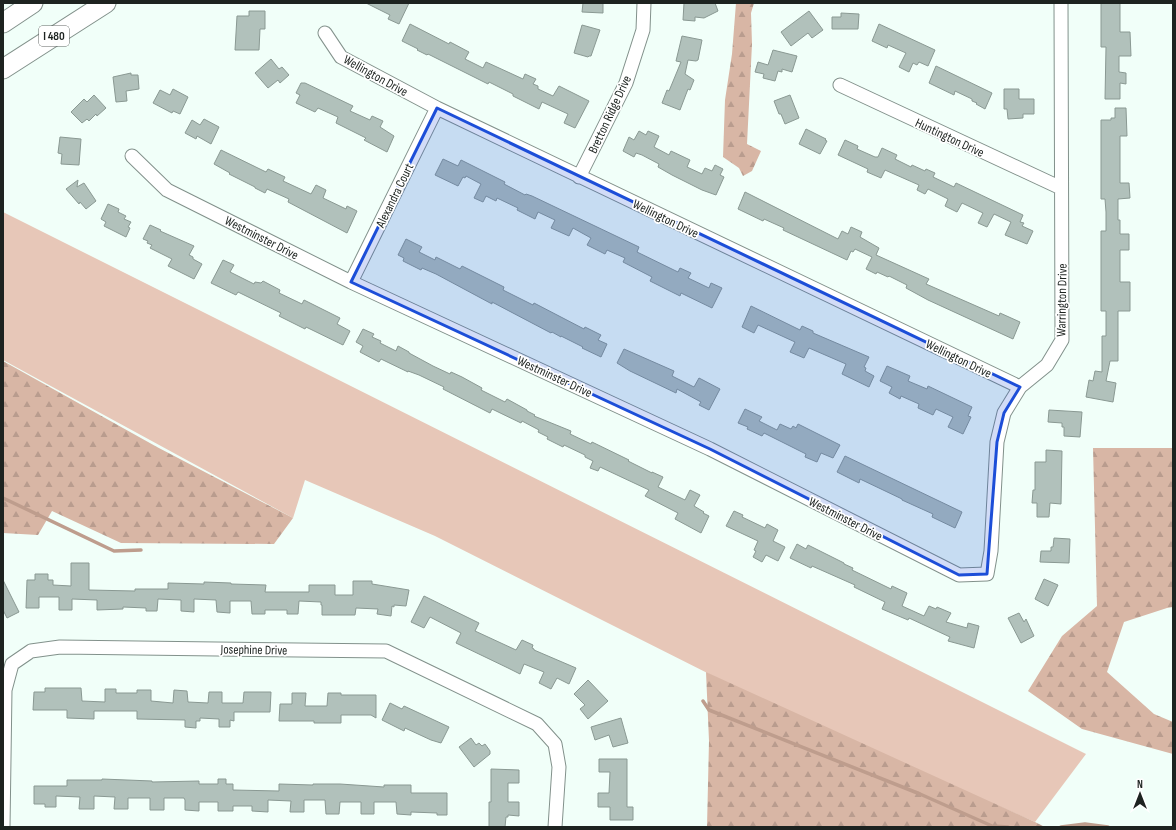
<svg xmlns="http://www.w3.org/2000/svg" width="1176" height="830" viewBox="0 0 1176 830" font-family="'Sofia Sans Condensed',sans-serif">
<style>
.green{fill:#e7c7b8}
.forest{fill:url(#forest-firs)}
.lines{fill:none;stroke-linecap:round;stroke-linejoin:round}
.stream{stroke:#be9d8d;stroke-width:3.5}
.building{fill:#b1c1bb;stroke:#8a9993}
.minor-casing{stroke:#82918b;stroke-width:15}
.highway-casing{stroke:#82918b;stroke-width:21}
.minor{stroke:#fff;stroke-width:13}
.highway{stroke:#fff;stroke-width:19}
.marked{fill:#1d4ed8;fill-opacity:0.2;stroke:#1d4ed8;stroke-width:3;stroke-linejoin:round}
.labels{text-anchor:middle;stroke-width:3.5;stroke-linejoin:round;paint-order:stroke}
.shield{fill:#fff;stroke:#616563;stroke-width:1}
.shield-label{font-size:12px;font-weight:bold;fill:#1d2320}
.street-label{font-size:13px;fill:#1d2320;stroke:#fff}
</style>
<defs>
<pattern id="forest-firs" width="22" height="20" patternUnits="userSpaceOnUse"><rect width="22" height="20" fill="#d8b6a5"/><path d="M5 1l3.5 6h-7zM16 11l3.5 6h-7z" fill="#b99c8e"/></pattern>
</defs>
<rect width="100%" height="100%" fill="#f1fff9"/>
<path class="green" d="M3,212l1083,542 -51,68 -234,-102 -366,-184 -130,-56 -12,38 -290,-158z"/>
<path class="forest" d="M736,3h18l-3,10 1,31 -5,100 14,7 -9,20 -9,5 -4,-8 -16,-11 2,-57 7,-46z
M3,361l154,86 136,71 -19,26 -153,-1 -69,-32 -14,24 -35,-2z
M1093,448h80v159l-6,1 -43,14 -17,50 47,42 19,8v32l-91,-25 -54,-38 34,-55 35,-30z
M706,672l329,150 10,5h-338l2,-86z"/>
<g class="lines">
<path class="stream" d="M3,498l111,53 27,-1
M703,701l6,9 211,84 72,32 16,1
M1061,827l24,-3 23,3"/>
</g>
<path class="building" d="M366,3h43l-10,21 -11,-5 2,-4z
M583,3h20v10l-21,-1z
M684,3h31l3,8 -14,7 -9,-1v4l-12,-1z
M1101,3h19v29h10l1,24h-12v16l7,1v11l-6,-1v16h-15l1,-52h-5z
M249,11h16v18h-5l-1,21h-24l2,-34h12z
M809,11l14,19 -11,8 -4,-5 -17,13 -10,-14z
M841,13l18,1 -1,15h-26v-12h9z
M410,24l39,20 1,-2 19,10 -4,7 18,9 3,-6 37,17 2,-5 11,5 -3,5 5,2v3l15,7 6,-10 30,15 -14,27 -11,-5 4,-9 -26,-12 -3,7 -26,-13v-2l-24,-12 -1,2 -60,-30 -1,1 -10,-5 1,-1 -16,-8z
M879,24l56,26 -7,16 -9,-4 -2,3 -4,-2 -4,9 -10,-5 7,-14 -18,-8 -1,3 -15,-7z
M582,25l18,5 -9,26h-2l-1,1 -14,-4z
M682,36l20,4 -4,20 -2,1 -8,-1 -3,14 9,6 -4,10 -2,-1 -8,21 -18,-7 5,-13 2,1 12,-29 -5,-1z
M773,50l24,6 -5,16 -10,-3v3l-4,-1 -3,10 -12,-3 1,-4 -9,-2 3,-10 10,3z
M271,59l8,10 3,-2 7,8 -9,8 -2,-3 -10,8 -13,-15z
M936,66l56,27 -7,16 -9,-5 1,-1 -5,-2v-2l-17,-8 -1,4 -25,-12z
M131,73v2h7l1,14 -13,2 1,10 -11,1 -3,-25z
M301,83h4l48,23 -3,5 20,9 2,-4 11,5 -3,6 14,9 -7,16 -23,-12 2,-2 -30,-15 2,-6 -20,-9 -3,4 -19,-9 4,-8 -4,-2z
M173,89l15,8 -8,17 -7,-3 -1,2 -19,-10 7,-13 10,5z
M1004,89h15v10h15v15h-11v4l-15,1 -1,-10h-3z
M94,95l12,13 -9,8 -1,-2 -7,7 -2,-2 -5,4 -11,-11 13,-13 3,3z
M790,95l9,23 -14,6 -4,-10h-2l-5,-13z
M1115,108h11l1,28h-7v47h9l1,15 -12,1v21h2v14h9v16h-9v32h10v29h-12v50h-8l-4,20 10,2 -3,19 -27,-5 3,-17 4,1 2,-10 7,1v-36h4v-25h-5v-80h5v-19l-1,-13h-4v-79h10v-2h4z
M204,119l15,8 -8,17 -14,-8 -1,3 -11,-6 7,-13 8,5z
M806,129l20,10 -1,1 2,1 -7,13 -21,-10z
M639,131l7,4 2,-4 11,5 -5,11 15,8 2,-4 19,9 -3,7 15,7 3,-6 7,3 3,-6 8,4 -3,6 4,2 -8,18 -14,-5 -30,-15 -14,-8 1,-3 -17,-9 -6,-2 -2,4 -11,-6 6,-14 5,3z
M60,137l21,2 -2,26 -18,-1 1,-10 -4,-1z
M845,140l13,6 -1,3 18,8h3l4,-9 15,7 -2,4 16,8 1,-2 13,6 1,-2 9,4 -2,4 21,10 2,-4 67,32 -3,7 4,1 -2,3 11,5 -6,13 -22,-9 6,-13 -17,-8 -7,13 -9,-4 5,-10 -21,-10 -5,9 -12,-6 3,-7 -20,-10 -3,5 -8,-4 2,-5 -34,-15 -4,8 -14,-6 1,-3 -30,-14z
M221,150l45,22 2,-3 17,8 -2,4 28,13 5,-9 10,5 -3,8 23,11 1,-3 10,5 -10,22 -59,-31 1,-3 -22,-10 -2,4 -10,-5v-1l-26,-13 1,-1 -16,-9z
M443,159l15,7 3,-6 44,22 -1,2 21,11 1,-1 6,2 107,51 -2,5 41,20 2,-4 11,5 -3,5 21,10 2,-5 11,5 -10,20 -31,-15 -1,3 -30,-15 2,-4 -29,-15 2,-4 -18,-8 -2,4 -18,-9 4,-7 -18,-10 -4,8 -18,-8 4,-8 -17,-8 -3,7 -18,-9 1,-2 -21,-10 -1,3 -10,-5 -3,6 -9,-4 7,-14 -15,-8 -1,2 -2,-1 -5,9 -23,-11z
M78,180l-1,7 7,-4 12,18 -10,8 -6,-7 -1,2 -13,-15z
M745,192l93,47 4,-8 6,3 3,-7 11,5 -2,5 19,11 -3,7 53,24 -3,5 73,32 1,-3 20,9 -7,17 -85,-39 -22,-12 1,-3 -18,-9 -1,1 -11,-5 -1,2 -10,-5 6,-12 -17,-8 -2,3 -2,-1 -4,9 -64,-30 1,-2 -20,-9 -1,2 -25,-12z
M108,204l11,5 -1,3 8,4 -2,3 7,3 -3,5 2,1 -4,9 -22,-11 2,-4 -5,-3z
M150,225l11,5 -1,1 34,15 -5,9 4,2v2l9,5 -8,15 -26,-13 4,-7 -22,-11 2,-3 -5,-2 1,-2 -5,-2z
M406,239l16,8 -3,5 16,8 1,-3 24,12 2,-3 42,21 -1,3 30,15 1,-2 50,26 1,-2 16,8 -3,5 9,4 -6,13 -19,-9 1,-1 -22,-11v1l-9,-5 -1,1 -59,-31v2l-56,-30 -14,-6 -1,2 -18,-9 1,-3 -6,-3z
M223,260l11,5 -4,7 24,12 1,-2 6,1 2,-2 17,9 -1,3 23,11 2,-4 36,18 -3,6 13,7 -7,14 -37,-18 -1,2 -26,-13 2,-3 -43,-21 -2,3 -25,-12z
M751,306l49,24 2,-4 11,5v2l56,24 -5,10 2,1 -1,3 9,5 -5,11 -27,-13 4,-10 -37,-16 -5,10 -14,-6 5,-10 -37,-17 -4,8 -12,-6z
M363,329l11,5 -2,3 9,4 -1,2 16,8 2,-5 11,6v1l24,13 17,8 1,-2 11,5 20,11 -1,2 24,12 2,-3 20,11v1l8,4 -1,1 37,15 -1,3 21,10 1,-2 37,18 -1,1 24,12v-1l11,5 -5,10 27,13 5,-10 10,5 -6,11 10,6 -1,1 6,3 -8,17 -26,-14 3,-6 -33,-17 4,-6 -49,-23 -2,4 -8,-3 3,-7 -8,-4v-2l-21,-10 -1,2 -16,-8 1,-2 -10,-5 1,-2 -17,-9 -1,2 -29,-14 -2,4 -47,-24 1,-2 -25,-12 -11,-4v1l-27,-13 -2,3 -19,-10 3,-6 -7,-4z
M624,349l50,22 -2,5 22,11 5,-9 21,11 -11,21 -10,-5 2,-3 -24,-13 -1,4 -46,-22 -13,-8z
M887,366l23,10 -2,5 19,8 1,-3 44,21 -4,9 3,1 -8,17 -15,-7 5,-10 -17,-8 -3,6 -15,-7 1,-4 -18,-8 -1,3 -11,-6 3,-6 -12,-6z
M745,409l17,8 -3,4 18,9 3,-6 11,5 2,-3 3,2 2,-4 42,21 -7,13 -12,-5 -4,9 -12,-5 1,-3 -42,-21 -2,3 -15,-7 1,-2 -10,-4z
M1049,410l33,2 -2,25 -16,-1v-9h-2v-4l-14,-1z
M1046,450l16,1 -1,53 -11,-1 -1,14h-12v-14h-5l1,-13h2v-28h11z
M845,456l117,56 -7,16 -23,-11 1,-3 -31,-14v-1l-42,-20 -1,4 -22,-11z
M734,511l9,4 -1,2 23,11 2,-4 11,6 -5,11 12,6 -7,14 -12,-6 -4,7 -9,-5 3,-6 -2,-1 4,-9 -32,-15z
M1054,538l16,1 -1,24 -29,-1 1,-11h10v-4h2z
M797,544l9,5 2,-4 36,18v1l9,4 -1,2 39,19 1,-3 15,7 -5,13 22,10 5,-10 7,3 1,-2 14,6 -5,9 21,6 1,-5 11,3 -5,22 -26,-7 2,-4 -41,-19 -1,2 -26,-11 3,-7 -31,-15 1,-2 -43,-19 -1,2 -21,-10z
M71,563h18v27l46,1v-2h33v-6l36,1v-2l27,1v1l35,1 -1,7h44v-7h26v10h18v-14h19v3l37,6 -3,16 -12,-1v2l-2,-1 -1,10 -14,-2 1,-5 -22,-1 -1,7h-33v-10h-1v-3l-22,-1 -1,13h-11v-4h-22v4h-13l-1,-13h-21v12l-13,-1 -1,-12 -22,-1v13l-13,-1v-11l-23,-1 -1,12h-11v-3l-23,-1v2l-26,1v-10l-25,-1v11h-13v-13h-20v11h-13l1,-28h8v-6h13v6h5v5l18,1z
M1044,579l14,6 -10,21 -13,-7z
M3,580l16,32 -12,6 -4,-8z
M424,596l55,27 -4,8 41,19 6,-10 11,5 -1,3 2,1v1l42,18 -7,16 -12,-6 -6,11 -12,-6 5,-11 -20,-8 -4,10 -12,-6 -52,-25 5,-10 -31,-16 -6,11 -13,-6z
M1019,613l5,9 2,-3 8,17 -13,7 -13,-25z
M588,680l20,21 -20,18 -8,-10 5,-4 -11,-11z
M45,688h36l1,13 23,1v-13h11v4h21v-3h14v11l22,2 1,-13 13,1 1,11 20,1 1,-11h13v11h21l1,-11h27l-1,20h-36v9l-4,-1v7h-11v-8l-19,-1v3h-4v7l-11,-1v-7l-48,-1v-8h-43v8l-27,-1v-8h-34l1,-18h11z
M292,693h14l-1,13h22l1,-13h13v2h35v23l-5,-3h-30v8h-27v-2h-35l1,-17h12z
M390,703l12,6 2,-3 45,21 -8,16 -10,-3 -26,-12 -1,3 -22,-11z
M621,718l7,25 -15,4 -4,-12 -14,5 -4,-13z
M471,738l5,7 3,-2 3,3 3,-2 5,7v3l-16,13 -15,-20z
M599,759h28v48h6v13h-23v-13h-12v-14h11l1,-21h-11z
M491,769l28,1v13h-11v19h11v14l-11,-1v2h-2l-1,10h-16v-25h2z
M102,779l50,2v1l47,-1v3h19v-5h8v5h7v6l46,1v-7l34,1v-1h27l44,3v-2h27v8h36v22h-10v-2l-26,-1v3l-14,-1 -1,-12h-22v12h-13v-12h-21l-1,12h-13l-1,-14h-21v12h-14l1,-11 -23,-1v12l-16,-1v-5h-19v5h-15v-9h-19v9l-14,-1v-10l-1,-2h-20v12h-14v-12h-22v11h-14l1,-12 -21,-1v13h-15l1,-12 -24,-1v11h-11v-3h-11v-18h33v-6h35z"/>
<g class="lines">
<defs>
<path id="minor" d="M325,33l16,24 96,51 583,279
M840,85l221,103
M132,156l35,34 184,92 359,167 249,126 28,-1 4,-23 6,-109 7,-29 16,-26 27,-22 15,-25 -1,-337
M579,177l47,-94 17,-53 1,-27
M351,282l86,-174
M3,827l2,-137 7,-26 19,-13 29,-4 326,4 151,73 18,20 4,23 -4,60"/>
<path id="highway" d="M3,23l30,-20
M3,69l103,-66"/>
</defs>
<use href="#minor" class="minor-casing"/>
<use href="#highway" class="highway-casing"/>
<use href="#minor" class="minor"/>
<use href="#highway" class="highway"/>
</g>
<path class="marked" d="M437,108l583,279 -16,26 -7,29 -10,132 -28,1 -249,-126 -359,-167z"/>
<g class="labels">
<rect class="shield" x="39" y="26" width="30" height="20" rx="3"/>
<g class="shield-label">
<text x="54" y="40">I 480</text>
</g>
<g class="street-label">
<text transform="translate(376 75) rotate(29)" y="5">Wellington Drive</text>
<text transform="translate(609 114) rotate(-65)" y="5">Bretton Ridge Drive</text>
<text transform="translate(950 137) rotate(25)" y="5">Huntington Drive</text>
<text transform="translate(394 195) rotate(-64)" y="5">Alexandra Court</text>
<text transform="translate(666 218) rotate(26)" y="5">Wellington Drive</text>
<text transform="translate(262 237) rotate(27)" y="5">Westminster Drive</text>
<text transform="translate(1061 300) rotate(-89)" y="5">Warrington Drive</text>
<text transform="translate(959 358) rotate(26)" y="5">Wellington Drive</text>
<text transform="translate(555 376) rotate(25)" y="5">Westminster Drive</text>
<text transform="translate(846 518) rotate(27)" y="5">Westminster Drive</text>
<text transform="translate(254 649) rotate(1)" y="5">Josephine Drive</text>
</g>
</g>
<rect width="1176" height="830" fill="none" stroke="#1d2320" stroke-width="8"/>
<g transform="translate(1140 794)" stroke="#ffffff" stroke-width="3" paint-order="stroke">
<path d="M0-3L7 15L0 10L-7 15Z" fill="#1d2320"/>
<text y="-6" font-size="11" font-weight="bold" text-anchor="middle" fill="#1d2320">N</text>
</g>
</svg>
